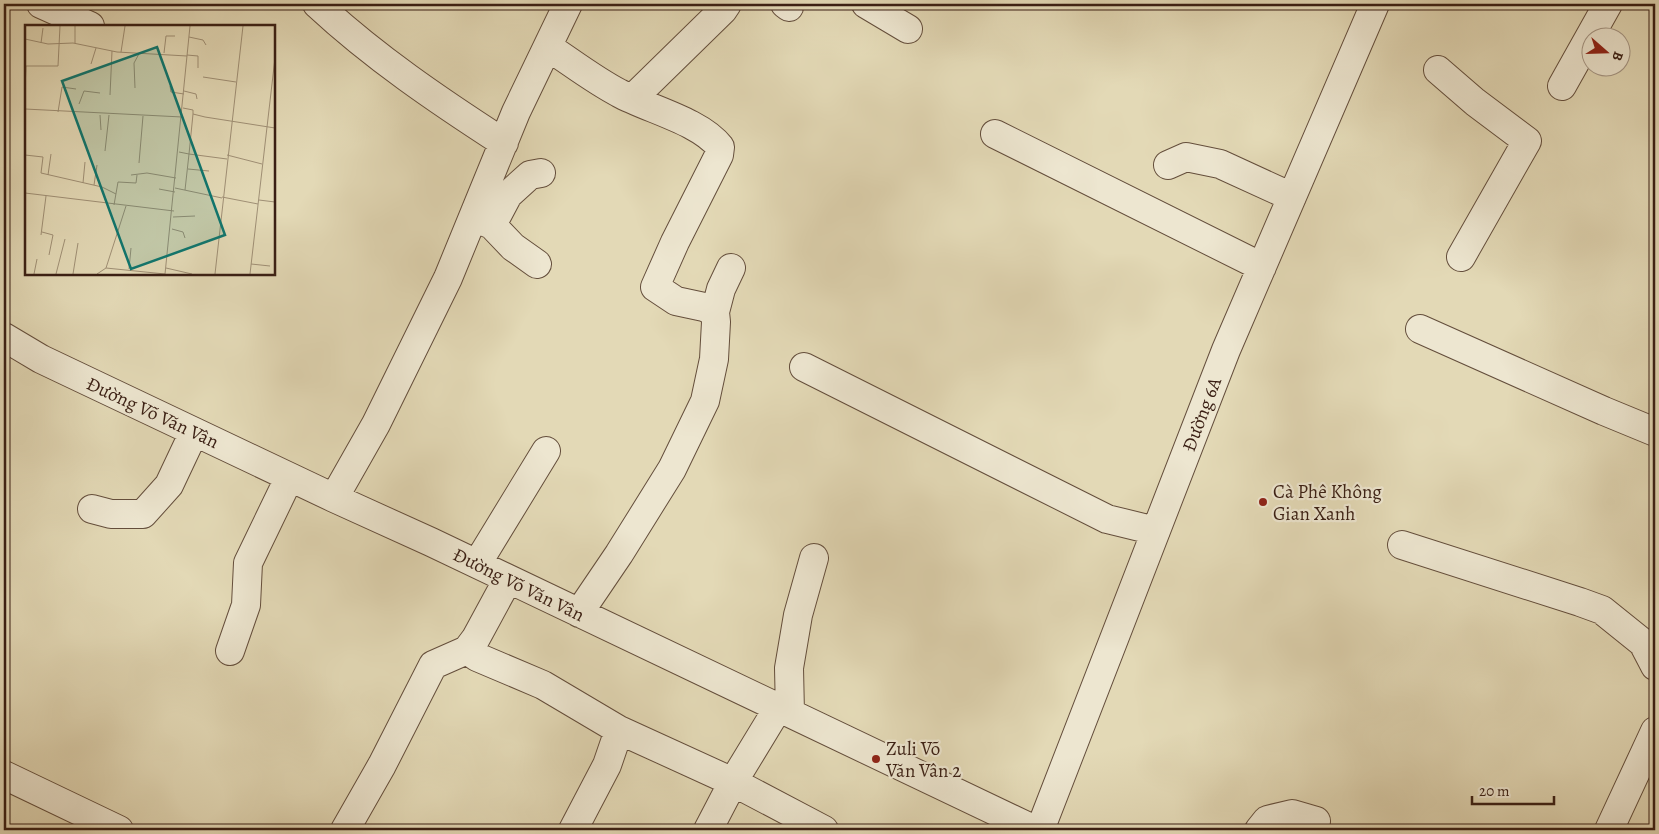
<svg xmlns="http://www.w3.org/2000/svg" width="1659" height="834" viewBox="0 0 1659 834" font-family="Alegreya,serif">
<style>
.lines{fill:none;stroke-linecap:round;stroke-linejoin:round}
.minor-casing{stroke:#644e3c;stroke-width:30}
.path{stroke:#3a1f14;stroke-width:3;stroke-dasharray:1 2.5;stroke-linecap:butt}
.minor{stroke:#ede6d0;stroke-width:28}
.poi-dot{fill:#8f2418;stroke:#ede6d0;stroke-width:2}
.labels{text-anchor:middle;stroke-width:4.5;stroke-linejoin:round;paint-order:stroke}
.street-label{font-size:19px;fill:#3a1f14;stroke:#ede6d0}
.poi-label{font-size:19px;fill:#3a1f14;stroke:#ede6d0;text-anchor:start}
.inset-road{fill:none;stroke:#9f8f75;stroke-width:1}
.view{fill:#0f766e;fill-opacity:0.15;stroke:#0f766e;stroke-width:2.5}
.inset-edge{fill:none;stroke:#3a1f14;stroke-width:2.5}
</style>
<rect width="100%" height="100%" fill="#e3d9b6"/>
<filter id="stains"><feTurbulence type="fractalNoise" baseFrequency=".004" numOctaves="4"/><feColorMatrix values="0 0 0 0 .2 0 0 0 0 .09 0 0 0 0 .02 0 0 0 .5 -.17"/></filter>
<radialGradient id="worn" r=".72"><stop offset=".6" stop-color="#630" stop-opacity="0"/><stop offset="1" stop-color="#630" stop-opacity=".3"/></radialGradient>
<g class="lines">
<defs>
<path id="minor" d="M41,4l49,22
M317,4c57,53 122,97 187,139
M785,4l4,3
M866,4l42,25
M548,47c23,15 46,33 71,46 29,16 81,28 101,54l-1,8 -44,87 -20,45 21,14 28,6 11,5
M1438,70l37,32 52,39 -66,116
M1562,86l46,-82
M632,99l91,-89 4,-6
M995,134l267,133
M1168,165l18,-8 34,7 72,33
M473,217l19,8 21,22 24,17
M492,225l16,-30 22,-20 11,-2
M1420,329l184,82 51,21
M4,337l37,22 40,19 253,120 97,44 604,288
M804,367l303,152 49,12
M334,498l42,-74 72,-146 68,-166 52,-108
M92,509l19,5h32l26,-29 25,-53
M1402,545l178,57 22,8 41,33 12,23
M477,564l69,-113
M579,613l40,-59 53,-85 33,-68 9,-42 2,-37 -1,-10 6,-23 10,-21
M467,650l10,7 66,28 76,45 114,52 -25,48
M230,651l16,-46 2,-42 41,-85
M778,708l-45,74 91,48
M790,713l-1,-45 9,-53 16,-57
M4,775l115,55
M345,830l37,-65 51,-100 34,-15 9,-12 32,-59
M573,830l34,-65 12,-35
M1040,830l186,-480 149,-346
M1259,830l8,-10 25,-6 24,7
M1609,830l46,-99"/>
</defs>
<use href="#minor" class="minor-casing"/>
<path class="path" d="M1652,4l3,2"/>
<use href="#minor" class="minor"/>
</g>
<g class="poi-dot">
<circle cx="1263" cy="502" r="5"/>
<circle cx="876" cy="759" r="5"/>
</g>
<g class="labels">
<g class="street-label">
<text transform="translate(153 412) rotate(25)" y="7">Đường Võ Văn Vân</text>
<text transform="translate(1201 414) rotate(-69)" y="7">Đường 6A</text>
<text transform="translate(519 584) rotate(26)" y="7">Đường Võ Văn Vân</text>
</g>
<g class="poi-label">
<text x="1273" y="498">Cà Phê Không<tspan x="1273" dy="22">Gian Xanh</tspan></text>
<text x="886" y="755">Zuli Võ<tspan x="886" dy="22">Văn Vân 2</tspan></text>
</g>
</g>
<g transform="translate(25 25)">
<rect width="250" height="250" fill="#e3d9b6"/>
<path class="inset-road" d="M50,1v17M164,12l14,3 3,5M0,14l23,5 25,-1 44,9 70,4M16,18l2,-15M96,27l4,-26M139,28l2,-17h9M162,30l11,1v12M66,39l5,-16M0,41h33l2,-40M178,52l33,5M145,61l1,6 13,2M110,63l-1,-25 6,-11M0,64l1,-23M159,66l12,3 1,5M85,70l2,-44M54,79l5,-13 16,2M158,83l10,2v4l12,3 70,11M0,84l157,8M33,87l4,-25 14,2M75,90l1,15M80,126l4,-36M154,127l10,2 4,-40M0,130l18,2 -2,16 61,14 14,7M202,130l35,9M114,138l4,-47M163,144l21,2M23,150l3,-21M106,150l16,-2 29,5M58,158l2,-21M69,160l3,-20M150,163l47,10M134,164l16,3M160,165l4,-36 38,5M0,168l149,18M197,172l36,7M234,175l16,2M89,180l4,-23 18,1 1,-8M148,192l22,-1M147,204l11,3 2,6M17,207l11,3 -4,20M16,210l5,-39M226,239l19,2M81,243l20,-62M141,243l26,6M104,244l2,-21M9,249l3,-15M31,249l9,-35M48,249l5,-31M72,249l9,-6 59,6M140,249l25,-248M190,249l28,-248M225,249l25,-216"/>
<path class="view" d="M132,22l68,188 -94,34 -69,-188z"/>
<rect width="250" height="250" class="inset-edge"/>
</g>
<rect width="1659" height="834" fill="none" stroke="#e3d9b6" stroke-width="20"/>
<rect x="5" y="5" width="1649" height="824" fill="none" stroke="#3a1f14" stroke-width="2.5"/>
<rect x="10" y="10" width="1639" height="814" fill="none" stroke="#3a1f14"/>
<g transform="translate(1606 52) rotate(110)"><circle r="24" fill="#ede6d0" stroke="#a59685"/>
<path d="M0-4L9 19L0 12L-9 19Z" fill="#8f2418"/>
<text y="-8" font-size="14" font-weight="bold" text-anchor="middle" fill="#3a1f14">B</text>
</g>
<path d="M1472 796v8h82v-8" fill="none" stroke="#3a1f14" stroke-width="2.5"/>
<text x="1479" y="796" font-size="15" fill="#3a1f14" stroke="#ede6d0" stroke-width="4" paint-order="stroke">20 m</text>
<rect width="100%" height="100%" filter="url(#stains)"/>
<rect width="100%" height="100%" fill="url(#worn)"/>
</svg>
